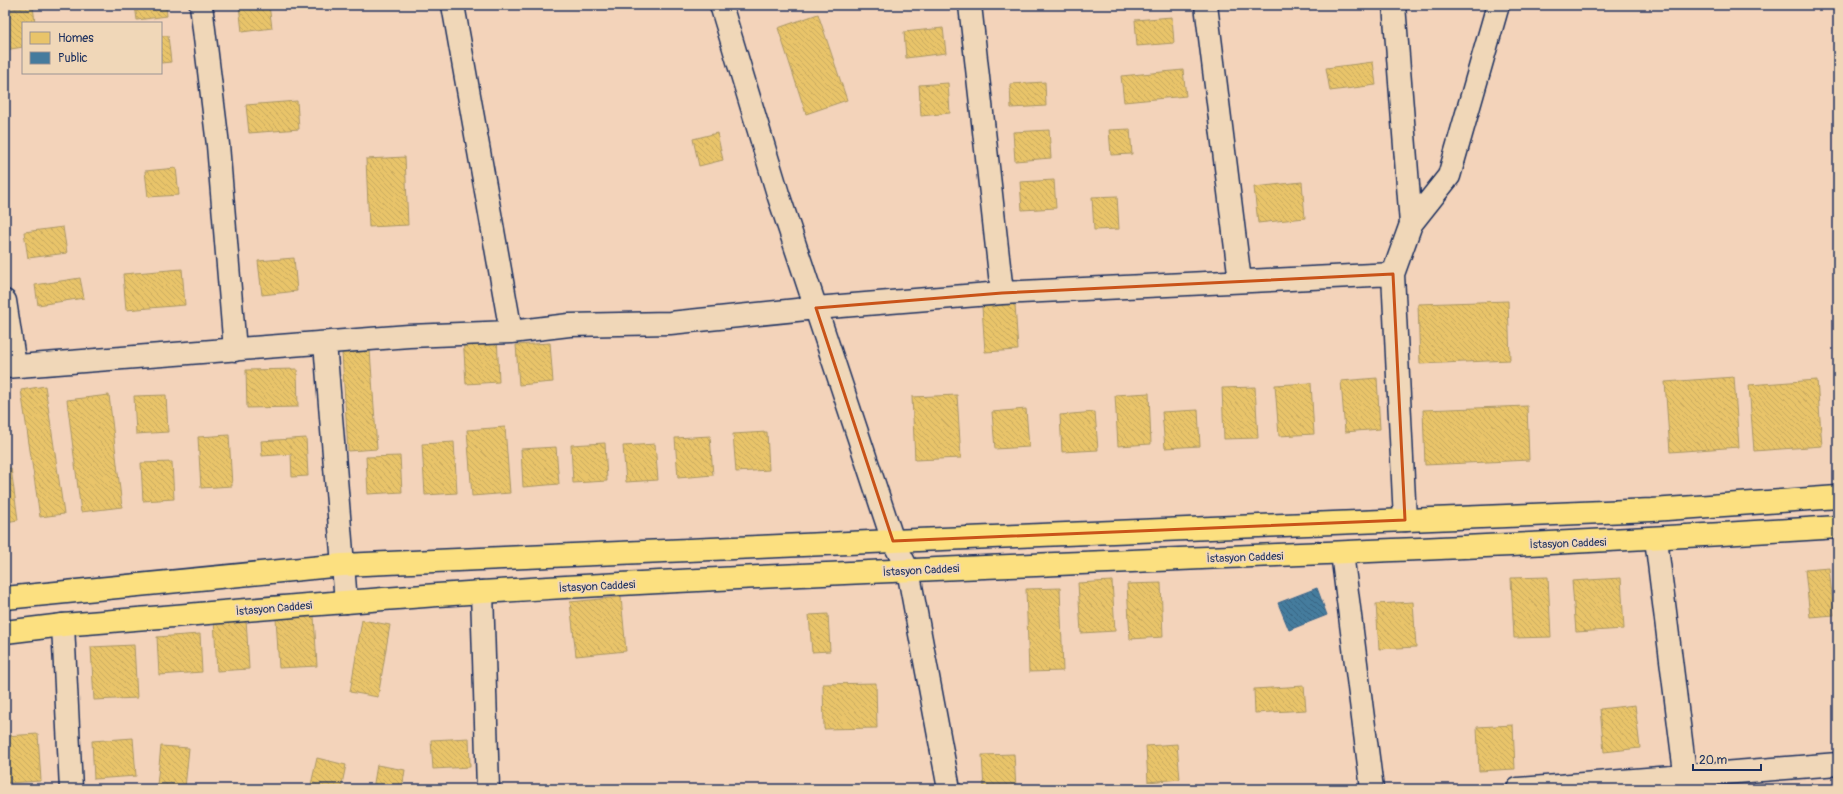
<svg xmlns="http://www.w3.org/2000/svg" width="1843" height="794" viewBox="0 0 1843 794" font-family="Pangolin,sans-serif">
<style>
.homes{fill:url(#homes-back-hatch);stroke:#ab9766}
.public{fill:url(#public-back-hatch);stroke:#38648a}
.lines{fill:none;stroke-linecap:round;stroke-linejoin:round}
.minor-casing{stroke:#1b2f5e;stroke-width:25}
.major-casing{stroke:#1b2f5e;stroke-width:25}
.minor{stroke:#f0d7b8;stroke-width:22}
.major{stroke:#fce080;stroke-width:22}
.marked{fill:none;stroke:#c95318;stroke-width:3;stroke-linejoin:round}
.labels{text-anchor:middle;stroke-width:4;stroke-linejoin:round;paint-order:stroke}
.street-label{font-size:11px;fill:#1b2f5e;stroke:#f0d7b8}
</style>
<defs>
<pattern id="homes-back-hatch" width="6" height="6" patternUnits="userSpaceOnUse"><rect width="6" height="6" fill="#e9c46a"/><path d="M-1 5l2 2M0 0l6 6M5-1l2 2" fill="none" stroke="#c7a95e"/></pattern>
<pattern id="public-back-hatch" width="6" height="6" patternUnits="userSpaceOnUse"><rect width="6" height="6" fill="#457b9d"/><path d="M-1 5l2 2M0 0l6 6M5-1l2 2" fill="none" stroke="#396583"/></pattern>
</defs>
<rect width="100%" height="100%" fill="#f3d3ba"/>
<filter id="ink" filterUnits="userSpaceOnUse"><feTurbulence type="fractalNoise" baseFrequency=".025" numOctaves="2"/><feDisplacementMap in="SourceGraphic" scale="8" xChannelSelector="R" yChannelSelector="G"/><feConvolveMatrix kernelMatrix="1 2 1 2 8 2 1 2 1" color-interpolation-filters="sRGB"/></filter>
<g filter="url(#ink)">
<path class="homes" d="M135,5h31l1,11 -30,4z
M239,5h30l3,23 -30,4z
M33,6l2,17h-12v24l-18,3v-40z
M818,14l29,86 -41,14 -28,-86z
M1172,17l2,26 -37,3 -2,-26z
M943,28l3,25 -40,5 -2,-26z
M161,36h7l3,26 -10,1z
M1373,62l3,23 -46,6 -4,-23z
M1183,70l3,26 -62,6 -3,-26z
M1045,82l1,24 -35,2 -1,-24z
M948,83l2,30 -29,3 -2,-31z
M297,101l2,28 -50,4 -3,-28z
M1130,129l2,25 -21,1 -2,-25z
M1049,130l2,28 -36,3 -2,-29z
M717,133l6,27 -24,6 -6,-27z
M405,157l3,68 -39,2 -3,-68z
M176,168l3,27 -31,2 -3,-26z
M1054,180l2,28 -34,2 -2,-28z
M1302,182l3,36 -47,5 -4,-36z
M1117,196l2,33 -25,1 -2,-33z
M63,227l4,26 -39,5 -4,-26z
M294,258l3,33 -35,4 -4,-34z
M182,269l3,36 -59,5 -3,-36z
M80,278l4,20 -46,7 -3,-20z
M1508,301l2,59 -90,4 -2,-60z
M1015,304l3,46 -33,2 -3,-45z
M497,333l2,49 -33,2 -3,-49z
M550,343l3,39 -34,3 -3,-40z
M370,351l7,98 -29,2 -6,-98z
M297,369l1,38 -51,1 -1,-38z
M1734,377l5,70 -69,5 -5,-70z
M1377,378l3,51 -35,3 -4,-51z
M1817,380l5,66 -68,5 -5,-66z
M1311,383l3,51 -35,2 -4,-51z
M45,386l19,128 -24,3 -19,-127z
M1255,387l3,51 -34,1 -2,-51z
M1149,393l2,51 -33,2 -3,-51z
M109,395l13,112 -41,5 -14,-112z
M166,395l2,37 -32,2 -2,-38z
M957,395l4,63 -46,2 -3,-63z
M1527,406l2,54 -104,5 -2,-55z
M1026,409l3,38 -34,2 -3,-37z
M1198,410l2,36 -35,2 -3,-36z
M1095,412l3,38 -36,2 -2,-37z
M505,427l5,66 -38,3 -5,-66z
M767,432l2,38 -33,2 -3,-38z
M229,435l3,51 -31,2 -3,-51z
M710,436l3,39 -35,3 -3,-40z
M306,438l2,38 -16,1 -1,-23 -29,2 -1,-15z
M454,442l3,51 -32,2 -3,-51z
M605,443l2,38 -34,2 -2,-38z
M655,444l3,36 -32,2 -3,-36z
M556,447l3,37 -36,3 -2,-38z
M400,456l2,36 -34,2 -2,-37z
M172,462l2,37 -31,2 -2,-38z
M11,468l7,52 -13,2v-53z
M1829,568l5,47 -24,2 -5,-47z
M1548,577l3,60 -37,1 -3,-60z
M1621,578l3,51 -48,3 -4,-51z
M1112,581l3,50 -34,2 -3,-50z
M1161,583l2,54 -33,2 -3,-55z
M1060,588l3,83 -34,1 -3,-83z
M621,597l5,54 -50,5 -6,-54z
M1413,602l3,45 -37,2 -3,-45z
M828,614l2,37 -18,1 -3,-37z
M314,616l3,50 -38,2 -3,-50z
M246,618l3,51 -32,2 -3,-51z
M362,620l28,5 -12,72 -28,-5z
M200,634l2,38 -43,3 -2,-38z
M134,645l3,53 -43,2 -3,-53z
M876,683l1,45 -53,1 -1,-45z
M1304,686l2,24 -51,3 -1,-24z
M1635,705l5,43 -36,4 -4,-43z
M1513,725l2,44 -36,2 -2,-44z
M38,734l3,47 -34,2 -2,-47z
M133,738l3,38 -42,3 -2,-38z
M469,738l1,29 -37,2 -2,-29z
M1177,744l3,35 -32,3 -2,-36z
M161,746l28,2 -4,40 -28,-3z
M1014,754l2,35h-32l-2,-34z
M317,758l29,7 -5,24h-31z
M377,765l28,5 -3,19h-29z"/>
<path class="public" d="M1317,588l10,27 -38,15 -11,-27z"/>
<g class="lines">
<defs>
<path id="minor" d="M201,5l17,140 17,205
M453,5l58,327
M721,5l57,189 115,347 15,29 41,219
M970,5l32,288
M1206,5l34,276
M1394,5l17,219
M1393,274l18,-50 38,-48 49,-171
M5,301l10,65
M325,343l21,259
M5,367l404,-31 102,-4 58,-7 101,-2 146,-15 186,-15 391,-19 12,246
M1656,539l31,250
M1342,553l30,236
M482,592l6,197
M63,625l8,164
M1518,789l320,-25"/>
<path id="major" d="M5,598l337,-33 551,-24 759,-31 186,-13
M5,632l58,-7c140,-11 279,-24 419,-33 452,-28 904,-36 1356,-65"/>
</defs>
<use href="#minor" class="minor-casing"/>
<use href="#major" class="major-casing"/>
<use href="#minor" class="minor"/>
<use href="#major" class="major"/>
</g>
</g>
<path class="marked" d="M1393,274l12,246 -512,21 -77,-233 186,-15z"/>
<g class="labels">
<g class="street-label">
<text transform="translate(1568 543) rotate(-2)" y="4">İstasyon Caddesi</text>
<text transform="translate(1245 557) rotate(-2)" y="4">İstasyon Caddesi</text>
<text transform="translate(921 570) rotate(-3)" y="4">İstasyon Caddesi</text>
<text transform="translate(597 586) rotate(-3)" y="4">İstasyon Caddesi</text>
<text transform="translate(274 608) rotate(-5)" y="4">İstasyon Caddesi</text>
</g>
</g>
<rect width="1843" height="794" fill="none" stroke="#f0d7b8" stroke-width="20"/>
<rect x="10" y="10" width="1823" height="774" fill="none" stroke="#1b2f5e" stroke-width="1.5" filter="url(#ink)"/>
<rect x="22" y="22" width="140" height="52" fill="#f0d7b8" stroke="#9b9494"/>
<rect x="30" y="32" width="20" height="12" fill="#e9c46a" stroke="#9b9494"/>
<text x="58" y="42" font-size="12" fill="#1b2f5e">Homes</text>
<rect x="30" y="52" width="20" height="12" fill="#457b9d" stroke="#9b9494"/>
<text x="58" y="62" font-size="12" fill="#1b2f5e">Public</text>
<path d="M1693 764v6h68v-6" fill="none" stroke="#1b2f5e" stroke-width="2"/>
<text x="1699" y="764" font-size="12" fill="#1b2f5e" stroke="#f0d7b8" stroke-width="3" paint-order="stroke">20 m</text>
</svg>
